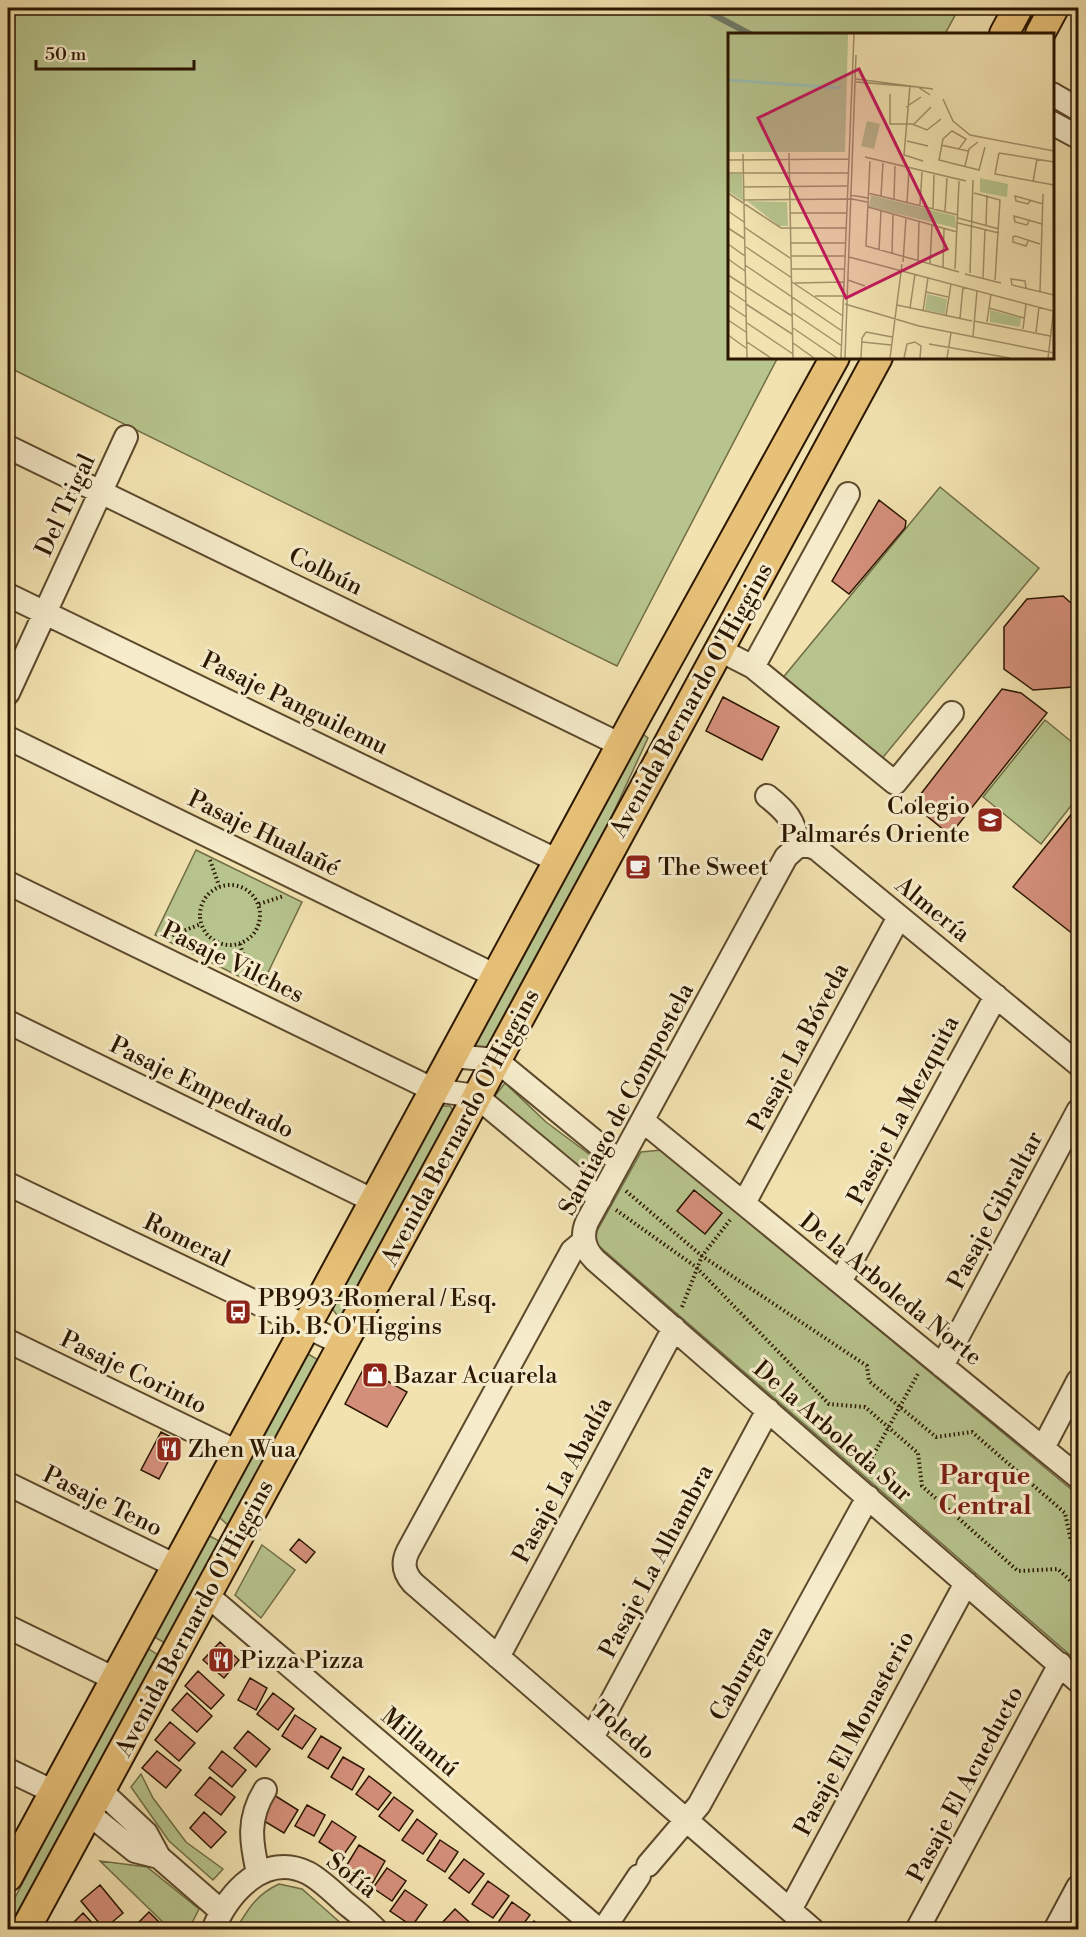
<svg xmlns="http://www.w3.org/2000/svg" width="1086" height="1937" viewBox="0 0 1086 1937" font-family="'Libre Bodoni',serif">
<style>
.green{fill:#b7c48d;stroke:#716d46;stroke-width:1.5}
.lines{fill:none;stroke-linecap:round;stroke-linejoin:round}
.stream{stroke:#6e7a6a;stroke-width:6}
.building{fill:#d48f7a;stroke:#2b1600;stroke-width:1.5}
.minor-casing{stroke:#5c492c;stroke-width:26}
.major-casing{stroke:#2b1600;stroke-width:32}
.path{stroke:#2b1600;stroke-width:4;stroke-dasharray:1.5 3;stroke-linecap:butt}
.minor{stroke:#f6eccb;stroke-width:22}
.major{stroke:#e8c178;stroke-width:28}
.labels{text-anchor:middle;stroke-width:6;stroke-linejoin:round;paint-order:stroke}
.street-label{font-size:24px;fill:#2b1600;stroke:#f6eccb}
.poi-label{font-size:24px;fill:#2b1600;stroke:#f6eccb;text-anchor:start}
.neighbourhood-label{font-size:26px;font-weight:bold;fill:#7a1f14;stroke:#f6eccb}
.inset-river{fill:none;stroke:#9bbdb0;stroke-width:3}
.inset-road{fill:none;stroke:#a29069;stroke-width:1.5}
.view{fill:#c2185b;fill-opacity:0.15;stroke:#c2185b;stroke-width:3}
.inset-edge{fill:none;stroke:#2b1600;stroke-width:3}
</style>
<rect width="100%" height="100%" fill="#f1e2af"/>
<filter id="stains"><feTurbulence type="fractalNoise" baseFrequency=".00333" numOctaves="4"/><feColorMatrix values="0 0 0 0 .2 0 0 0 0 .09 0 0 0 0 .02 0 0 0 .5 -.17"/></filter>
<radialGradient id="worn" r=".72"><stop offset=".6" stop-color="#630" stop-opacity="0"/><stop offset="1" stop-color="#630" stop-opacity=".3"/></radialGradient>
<path class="green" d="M8,8h951l-14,26h-216v323h49l-161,309 -609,-299z
M940,487l99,81 -159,193 -99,-81z
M1045,720l33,27v50l-37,47 -58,-47z
M640,732l8,6 -52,112 -107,198 -21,2z
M196,850l106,52 -41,85 -106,-52z
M505,1083l41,39 47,35 -4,9 -19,3 -76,-72z
M436,1106h14l6,8 -107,201 -10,3 -8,-11z
M662,1150l416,345v167l-486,-422 49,-88z
M303,1351l17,10 -87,169 -17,-16z
M204,1533l19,10 -56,101 -11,-6 -1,-10z
M262,1545l33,25 -34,48 -26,-23z
M146,1647l15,10 -144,272 -9,1v-19z
M141,1774l12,24 33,44 37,27 -10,11 -44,-39 -38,-54z
M100,1861l47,6 52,42 -10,20h-19z
M279,1884l23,5 41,36 -3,4h-104c12,-20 21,-35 43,-45z"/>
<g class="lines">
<path class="stream" d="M701,8l49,26"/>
</g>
<path class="building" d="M879,500l27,21 -1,7 -56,66 -17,-13z
M1063,596l15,13v71l-5,7 -40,3 -29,-21v-42l23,-28z
M1002,689l19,4 26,20 -97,122 -27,-22 -13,-5z
M723,697l56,30 -17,33 -56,-29z
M1078,806v132l-65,-51z
M694,1190l28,23 -17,21 -28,-23z
M364,1368l43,24 -20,35 -42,-23z
M161,1432l18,9 -20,38 -18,-9z
M299,1539l16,13 -9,11 -16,-13z
M220,1642l19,18 -15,18 -21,-18z
M198,1671l26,24 -13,14 -26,-23z
M250,1678l17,10 -11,22 -18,-10z
M187,1693l25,23 -15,16 -25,-22z
M273,1693l21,16 -16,21 -21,-16z
M295,1715l21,14 -14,20 -20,-13z
M170,1722l25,21 -16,18 -24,-21z
M248,1731l22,18 -14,18 -22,-19z
M321,1736l20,12 -13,21 -20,-12z
M157,1751l24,19 -15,18 -24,-20z
M222,1751l24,19 -14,17 -23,-19z
M343,1757l21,12 -12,21 -21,-13z
M369,1776l22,17 -13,17 -22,-16z
M210,1777l25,20 -14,18 -26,-20z
M274,1795l24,15 -14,23 -25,-15z
M394,1797l19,14 -14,20 -20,-15z
M307,1805l18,10 -11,21 -19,-10z
M204,1812l22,20 -15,16 -21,-20z
M417,1819l20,15 -14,20 -21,-14z
M332,1821l24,16 -14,20 -23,-15z
M440,1840l18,12 -13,20 -18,-12z
M359,1845l26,16 -13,23 -27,-16z
M464,1859l20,15 -15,19 -20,-15z
M387,1868l19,13 -14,20 -19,-13z
M488,1881l21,15 -16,22 -21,-14z
M100,1885l23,28 -19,16 -23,-28z
M405,1890l22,15 -15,21 -22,-15z
M512,1902l18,13 -11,15h-13l-9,-6z
M455,1909l23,21h-35l-4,-4z
M149,1912l18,18h-36z
M83,1913l16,17h-33z
M534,1921l13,9h-19z"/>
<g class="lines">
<defs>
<path id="minor" d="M1052,94l26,15
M1052,123l26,14
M8,447l613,298
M8,595l550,266
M718,649l35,18 142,116 57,-70
M753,667l95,-173
M8,693l118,-256
M8,738l488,238
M767,796c19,15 28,24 31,50
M8,883l426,207 42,6 124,103
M8,1022l366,179
M452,1056l44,4 124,102
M1078,1064l-261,-215 -7,-3h-12l-12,11 -199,365c-6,14 -3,27 8,38l483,421
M643,1121l435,356
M8,1184l335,160
M744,1203l155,-286
M584,1241l-12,10 -164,300c-6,12 -4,22 5,32l400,347
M840,1282l156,-286
M8,1341l229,111
M942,1366l136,-255
M1043,1448l35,-67
M8,1484l168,82
M207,1595l392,335
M8,1627l107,52
M498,1657l176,-329
M592,1738l176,-328
M8,1770l46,22
M101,1791l45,42 13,24 62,54
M88,1813l47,38 24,6
M648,1865l51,-60 169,-308
M258,1873c-7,-31 -11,-54 7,-83
M790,1910l176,-327
M213,1930c15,-37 52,-79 95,-57 13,7 25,19 36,29 11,9 22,17 32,28
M603,1930l36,-54
M917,1930l143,-266
M1055,1930l23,-43"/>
<path id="major" d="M1004,34l14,-26
M1040,34l14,-26
M8,1877l628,-1160 199,-360
M25,1930l853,-1573"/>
</defs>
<use href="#minor" class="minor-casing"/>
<use href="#major" class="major-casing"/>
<path class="path" d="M210,860l9,26
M200 915a30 30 0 1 1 60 0a30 30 0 1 1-60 0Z
M259,904l25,-8
M168,937l33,-13
M240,944l10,34
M626,1191l76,65 165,110 2,15 67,56 36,-5 93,81 6,28 7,7
M616,1210l80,57 133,137 36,3 53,46 4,33 96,85 40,-2 20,19
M682,1307l20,-51 28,-36
M865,1470l54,-98"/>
<use href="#minor" class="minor"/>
<use href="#major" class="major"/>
</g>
<defs>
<symbol id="school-square" viewBox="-11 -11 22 22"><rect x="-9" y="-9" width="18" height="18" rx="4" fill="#8f2418" stroke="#f6eccb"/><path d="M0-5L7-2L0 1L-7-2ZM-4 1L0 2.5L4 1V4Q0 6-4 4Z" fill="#fff"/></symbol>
<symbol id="cafe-square" viewBox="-11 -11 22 22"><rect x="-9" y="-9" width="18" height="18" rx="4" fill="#8f2418" stroke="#f6eccb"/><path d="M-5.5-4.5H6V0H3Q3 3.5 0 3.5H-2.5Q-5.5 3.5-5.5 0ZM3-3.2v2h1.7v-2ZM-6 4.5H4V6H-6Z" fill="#fff"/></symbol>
<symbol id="bus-square" viewBox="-11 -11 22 22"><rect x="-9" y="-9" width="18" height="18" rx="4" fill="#8f2418" stroke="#f6eccb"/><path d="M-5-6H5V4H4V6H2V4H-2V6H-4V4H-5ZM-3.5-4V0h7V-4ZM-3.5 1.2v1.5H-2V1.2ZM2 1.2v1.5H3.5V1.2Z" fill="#fff"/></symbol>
<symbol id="shop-square" viewBox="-11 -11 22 22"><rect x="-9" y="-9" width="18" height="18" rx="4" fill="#8f2418" stroke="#f6eccb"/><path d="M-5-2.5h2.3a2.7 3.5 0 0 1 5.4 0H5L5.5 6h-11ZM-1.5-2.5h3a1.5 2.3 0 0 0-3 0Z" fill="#fff"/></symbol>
<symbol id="restaurant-square" viewBox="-11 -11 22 22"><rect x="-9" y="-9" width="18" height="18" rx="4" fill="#8f2418" stroke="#f6eccb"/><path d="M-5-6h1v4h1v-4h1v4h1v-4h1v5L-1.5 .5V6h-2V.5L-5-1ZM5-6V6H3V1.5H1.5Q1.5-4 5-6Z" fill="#fff"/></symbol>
</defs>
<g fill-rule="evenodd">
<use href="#school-square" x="975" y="805" width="30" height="30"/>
<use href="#cafe-square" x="623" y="852" width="30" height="30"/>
<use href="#bus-square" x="223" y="1297" width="30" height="30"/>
<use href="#shop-square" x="360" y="1360" width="30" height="30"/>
<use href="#restaurant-square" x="154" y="1434" width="30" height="30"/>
<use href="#restaurant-square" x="206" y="1645" width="30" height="30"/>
</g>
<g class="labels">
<g class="street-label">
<text transform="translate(65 505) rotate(-65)" y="8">Del Trigal</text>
<text transform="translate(326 571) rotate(26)" y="8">Colbún</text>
<text transform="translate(691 700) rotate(-61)" y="8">Avenida Bernardo O'Higgins</text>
<text transform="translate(295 703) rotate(26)" y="8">Pasaje Panguilemu</text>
<text transform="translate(264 833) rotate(26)" y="8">Pasaje Hualañé</text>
<text transform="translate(933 909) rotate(39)" y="8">Almería</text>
<text transform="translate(233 962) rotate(26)" y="8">Pasaje Vilches</text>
<text transform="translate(798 1047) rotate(-62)" y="8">Pasaje La Bóveda</text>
<text transform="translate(202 1087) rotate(26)" y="8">Pasaje Empedrado</text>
<text transform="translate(626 1099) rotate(-62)" y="8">Santiago de Compostela</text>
<text transform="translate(903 1110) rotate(-62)" y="8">Pasaje La Mezquita</text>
<text transform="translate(460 1127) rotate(-62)" y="8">Avenida Bernardo O'Higgins</text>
<text transform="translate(995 1210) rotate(-62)" y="8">Pasaje Gibraltar</text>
<text transform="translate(187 1240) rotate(26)" y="8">Romeral</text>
<text transform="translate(891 1289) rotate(39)" y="8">De la Arboleda Norte</text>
<text transform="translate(134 1372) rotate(26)" y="8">Pasaje Corinto</text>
<text transform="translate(833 1431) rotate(41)" y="8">De la Arboleda Sur</text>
<text transform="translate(562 1480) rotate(-62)" y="8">Pasaje La Abadía</text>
<text transform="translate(103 1501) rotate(26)" y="8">Pasaje Teno</text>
<text transform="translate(656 1561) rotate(-62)" y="8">Pasaje La Alhambra</text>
<text transform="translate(194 1618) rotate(-62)" y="8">Avenida Bernardo O'Higgins</text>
<text transform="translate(741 1673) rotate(-61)" y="8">Caburgua</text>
<text transform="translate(624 1730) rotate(41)" y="8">Toledo</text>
<text transform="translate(854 1733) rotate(-62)" y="8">Pasaje El Monasterio</text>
<text transform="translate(420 1742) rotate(40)" y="8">Millantú</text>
<text transform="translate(965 1784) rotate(-62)" y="8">Pasaje El Acueducto</text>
<text transform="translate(352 1875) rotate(38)" y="8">Sofía</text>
</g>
<g class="poi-label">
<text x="970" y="814" text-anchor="end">Colegio<tspan x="970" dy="28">Palmarés Oriente</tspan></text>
<text x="658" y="875">The Sweet</text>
<text x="258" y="1306">PB993-Romeral / Esq.<tspan x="258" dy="28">Lib. B. O'Higgins</tspan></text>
<text x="394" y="1383">Bazar Acuarela</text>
<text x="188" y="1457">Zhen Wua</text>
<text x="240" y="1668">Pizza Pizza</text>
</g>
<g class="neighbourhood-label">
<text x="985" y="1484">Parque<tspan x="985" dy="30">Central</tspan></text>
</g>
</g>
<g transform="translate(728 33)">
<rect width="326" height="326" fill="#f1e2af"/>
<path d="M0,1h120l-3,118h-117zM139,88l13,3 -6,25 -13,-3zM0,141h14l1,27 -15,-10zM252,145l28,6 -1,13 -27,-5zM143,162l84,21 1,12 -87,-21zM19,168l40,1 1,24h-9zM199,261l20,5 -2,15 -20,-4zM262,277l31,8 -1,9 -30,-5z" fill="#b7c48d"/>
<path class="inset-river" d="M0,47l113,8"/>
<path class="inset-road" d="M128,46l77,10M128,49l62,5 12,8M182,53l-6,69 19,6M162,61v30h22l15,6 14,-11M215,66l10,22 17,14 84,16M178,74l15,-10M186,91l17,-17M179,108l21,5M213,112l27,6M231,116l7,-10 -14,-8 -9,8 -4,21 40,10 6,-23M61,120l4,205M271,120l-4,21 59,11M271,120l55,9M15,121l4,204M137,124l101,24M0,127l121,-1M142,128l-4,85 93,26M237,133l4,-17 9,-7M0,140h121M305,149l4,-23M16,154l103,-1M0,160l53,35h66M140,160l90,22M246,160l26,7 -5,80M122,162l18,3M153,163l2,-33M166,166l1,-33M16,167l108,-1 15,3M302,168l-2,3 -12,-3 -1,-5 28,8M179,170l2,-34M192,173l2,-34M140,174l89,25M205,176l1,-34M0,178l16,11M217,178l2,-33M62,180h57M230,185l41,11M301,188l-2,4 -12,-3 -1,-6 28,8M230,190l41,10M258,192l1,-30M16,194l46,31M0,195l17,11M300,208l-2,5 -13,-4v-5l2,-1 25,8M63,210h55M0,211l17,12M18,214l46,31M151,217l2,-39M164,220l1,-38M63,223h54M121,224l204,54M0,226l17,12M190,227l1,-38M175,229l3,-44M202,230l2,-38M17,232l97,66M326,233v23M215,234l1,-39M63,236h53M227,236l4,-88M242,240l3,-93M237,241l36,9M0,242l64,41M255,245l2,-48M120,247l17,6M64,249l51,34M67,250l49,-1M298,255l-1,-7 -14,-2 1,6 42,10M0,257l18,12M312,258l3,-97M198,259l22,5M87,263h28M18,271l46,30M117,271l74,22 135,27M0,272l18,12M169,272l75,16M182,275l5,-34M261,275l35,10M195,278l5,-33M65,280l49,33M218,283l5,-32M232,285l3,-31M0,287l18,12M246,288l76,15M259,289l4,-28M19,290l46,31M65,295l44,30M295,296l3,-25M138,299l26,5M308,299l3,-25M0,302l18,13M245,303l4,-45M19,309l24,16M134,309l29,3M187,309l6,4 -1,12M65,310l21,15M201,311l81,14M113,325l13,-324M117,325l11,-303M133,325l1,-20 4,-6M162,325l12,-94M176,325l3,-14 8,-2M219,325l4,-25M320,325l6,-51"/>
<path class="view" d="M131,36l88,180 -101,49 -88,-180z"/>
<rect width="326" height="326" class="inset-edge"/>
</g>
<rect width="1086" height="1937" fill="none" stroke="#f1e2af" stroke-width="30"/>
<rect x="9" y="9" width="1068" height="1919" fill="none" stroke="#2b1600" stroke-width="3"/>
<rect x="15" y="15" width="1056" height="1907" fill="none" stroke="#2b1600" stroke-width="1.5"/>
<path d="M36 60v9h158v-9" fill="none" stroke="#2b1600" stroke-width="3"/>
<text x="45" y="60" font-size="18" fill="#2b1600" stroke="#f6eccb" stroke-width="4.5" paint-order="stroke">50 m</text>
<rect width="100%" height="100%" filter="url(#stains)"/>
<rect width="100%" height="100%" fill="url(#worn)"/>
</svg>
